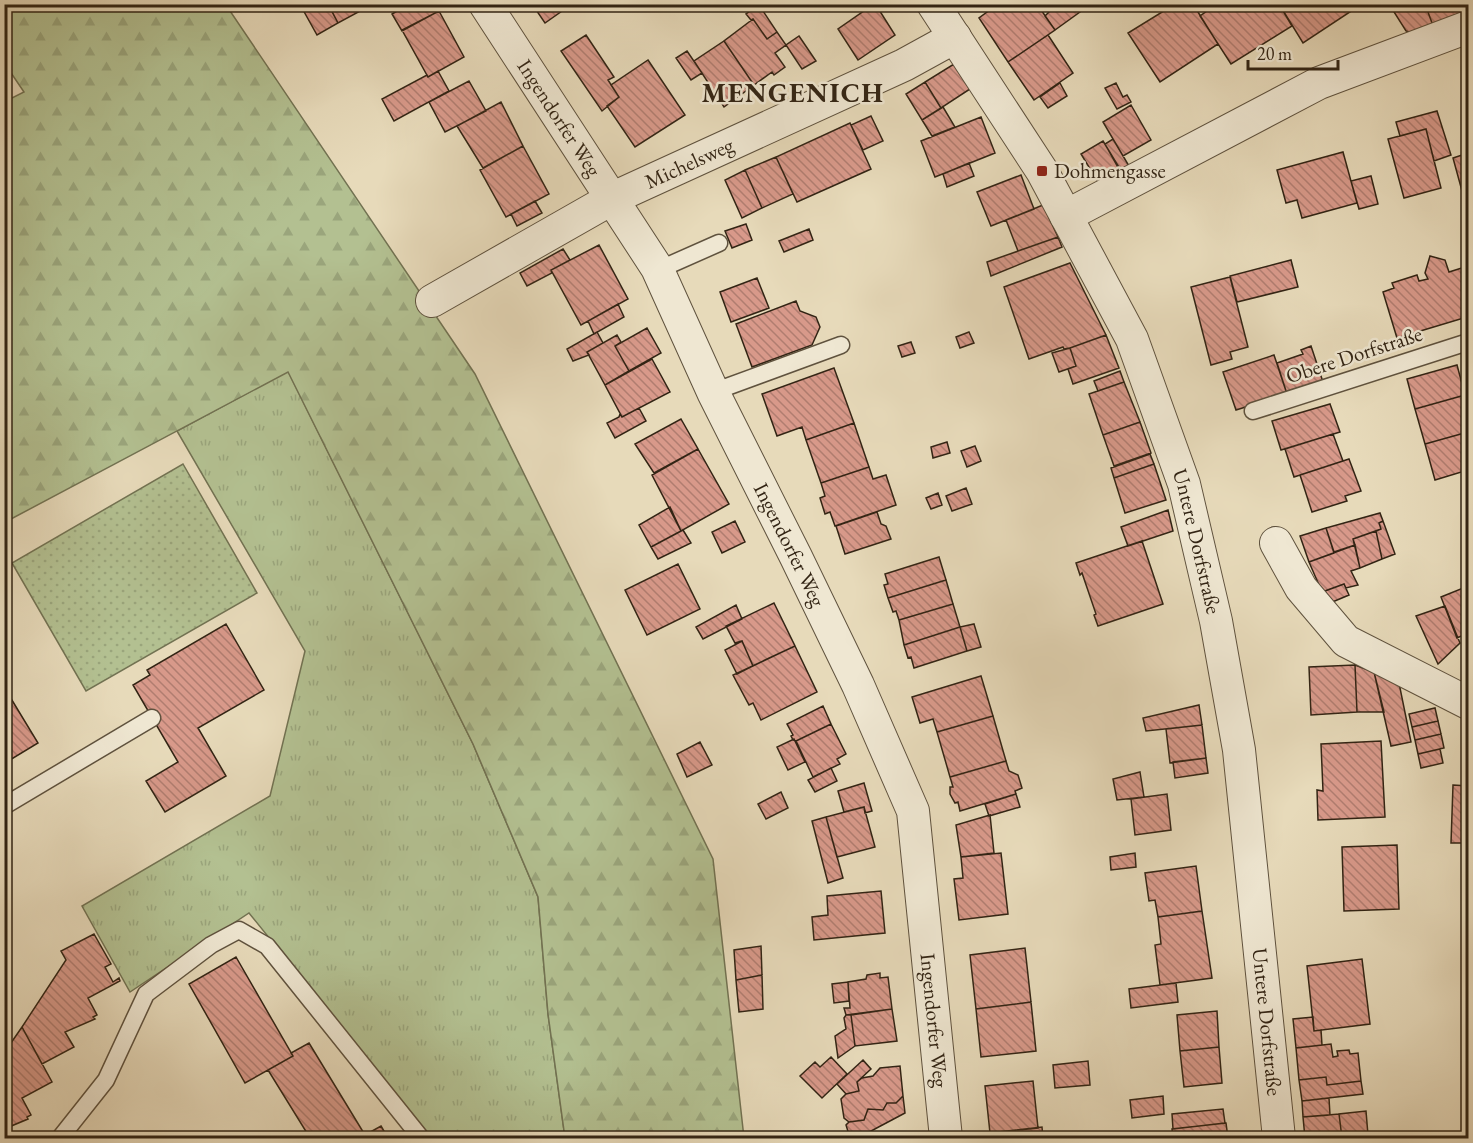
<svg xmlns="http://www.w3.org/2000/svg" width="1473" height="1143" viewBox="0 0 1473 1143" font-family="'EB Garamond',serif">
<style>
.grass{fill:url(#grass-tufts);stroke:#727252;stroke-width:1.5}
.forest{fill:url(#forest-firs);stroke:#727252;stroke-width:1.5}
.park{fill:url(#park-dots);stroke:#727252;stroke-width:1.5}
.building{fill:url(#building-back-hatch);stroke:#322414;stroke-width:1.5}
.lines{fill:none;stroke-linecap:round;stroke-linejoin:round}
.service-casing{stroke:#5f523e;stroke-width:19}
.minor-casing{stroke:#5f523e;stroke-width:34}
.service{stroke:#efe7d2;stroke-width:16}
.minor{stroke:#efe7d2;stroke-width:32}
.poi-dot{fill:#8f2418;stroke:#efe7d2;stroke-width:2}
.labels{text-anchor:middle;stroke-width:5;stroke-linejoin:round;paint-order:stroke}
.street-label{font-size:21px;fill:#322414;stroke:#efe7d2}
.poi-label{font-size:21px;fill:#322414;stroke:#efe7d2;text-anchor:start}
.district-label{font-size:27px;font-weight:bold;letter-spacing:1.5px;fill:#322414;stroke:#efe7d2}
</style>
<defs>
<pattern id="grass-tufts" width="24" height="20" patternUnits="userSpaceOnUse" patternTransform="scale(1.5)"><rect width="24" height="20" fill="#b3c091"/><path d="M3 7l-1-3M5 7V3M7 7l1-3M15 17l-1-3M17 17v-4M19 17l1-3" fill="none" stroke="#9aa57c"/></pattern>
<pattern id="forest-firs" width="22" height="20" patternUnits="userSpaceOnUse" patternTransform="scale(1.5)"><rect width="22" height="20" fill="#b3c091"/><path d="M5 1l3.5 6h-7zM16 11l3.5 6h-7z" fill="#9aa57c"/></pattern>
<pattern id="park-dots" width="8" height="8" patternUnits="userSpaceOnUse" patternTransform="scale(1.5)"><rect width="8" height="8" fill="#b3c091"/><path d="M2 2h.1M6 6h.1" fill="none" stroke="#9aa57c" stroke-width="1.8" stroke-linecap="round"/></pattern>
<pattern id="building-back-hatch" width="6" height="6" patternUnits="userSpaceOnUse" patternTransform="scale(1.5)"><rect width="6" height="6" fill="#d8998a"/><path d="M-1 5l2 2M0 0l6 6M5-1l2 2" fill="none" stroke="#b07d70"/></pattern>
</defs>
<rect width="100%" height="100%" fill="#e7daba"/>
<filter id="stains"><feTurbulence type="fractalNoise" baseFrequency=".00333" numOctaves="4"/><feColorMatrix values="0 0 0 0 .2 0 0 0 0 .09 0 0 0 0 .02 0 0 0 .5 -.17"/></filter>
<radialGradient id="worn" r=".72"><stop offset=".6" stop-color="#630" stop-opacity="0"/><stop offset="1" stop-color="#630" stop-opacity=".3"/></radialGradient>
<path class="grass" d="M288,371l185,373 65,153 10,117 17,124h-134l-182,-225 -119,79 -48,-86 188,-110 35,-145 -128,-220z"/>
<path class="forest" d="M4,5h222l249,369 238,485 31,279h-179l-17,-124 -10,-117 -65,-153 -185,-372 -277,147 -6,-8 -1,-409 20,-10 -19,-28z"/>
<path class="park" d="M183,464l74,129 -171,98 -74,-128z"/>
<path class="building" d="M308,4h20l10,19 -21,12 -15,-27z
M328,4h34l2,5 -26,14z
M409,4h27l3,7 -37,20 -10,-17z
M532,4h40l-27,19z
M865,4h12l-1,1 19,30 -37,25 -20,-31 30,-21z
M998,4h39l18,26 -47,32 -29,-44z
M1045,4h46l-36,26 -10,-14 5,-5z
M1175,4h18l25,40 -58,38 -32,-49z
M1217,4h62l13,22 -61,38 -31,-48z
M1279,4h83l-59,39z
M1389,4h36l10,27 -15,5 -14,-5z
M1425,4h35l5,15 -30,12z
M1460,4h8v14l-3,1z
M759,5l18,27 -10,7 -14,-20 -2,1 -5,-6z
M439,11l25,46 -36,20 -26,-47z
M753,19l14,20 10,-7 9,13 -11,8 10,14 -11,8 -2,-3 -18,13 -30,-44z
M586,35l28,42 -6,3 11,17 -17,14 -41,-60z
M1048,35l25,38 -39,27 -26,-38z
M799,36l17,25 -14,8 -16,-24z
M724,41l30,44 -30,22 -30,-46z
M687,51l15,22 -11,7 -15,-22z
M648,60l37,55 -50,32 -28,-41 12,-9 -8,-12z
M954,64l16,25 -29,19 -16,-26z
M438,71l11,20 -55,30 -12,-22 45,-24 1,2z
M469,81l17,30 -41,21 -16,-30z
M925,82l16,26 -19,12 -16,-26z
M1060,83l7,13 -19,12 -8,-11z
M1116,83l7,14 4,-2 4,7 -14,7 -12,-21z
M501,102l22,44 -40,22 -26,-42z
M1131,105l20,35 -28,16 -20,-34z
M943,107l12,20 -23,9 -10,-16z
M1437,111l14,44 -17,6 -8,-32 -26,7 -4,-14z
M871,116l12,25 -20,9 -12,-25z
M981,117l14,36 -60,24 -14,-36z
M850,123l21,46 -74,33 -21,-45z
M1426,129l15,59 -37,10 -16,-59z
M1113,139l16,27 -9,5 -15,-27z
M1103,141l17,28 -22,13 -17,-28z
M523,146l26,48 -43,23 -26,-47z
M1343,152l14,51 -55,15 -5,-18 -11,3 -9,-33z
M1468,153v60l-15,-55z
M776,157l17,37 -31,14 -17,-38z
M969,163l5,13 -27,11 -4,-13z
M745,170l17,38 -20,10 -17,-38z
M1021,175l13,34 -43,17 -14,-34z
M1371,176l7,28 -19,5 -8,-28z
M535,201l7,12 -25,13 -6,-12z
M1043,205l15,32 -40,14 -12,-31z
M746,224l6,16 -20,8 -7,-17z
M809,229l4,11 -29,12 -5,-11z
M1058,237l4,10 -71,29 -4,-14z
M599,245l29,54 -47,26 -30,-55z
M563,249l7,11 -19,10 1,3 -25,13 -7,-13z
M1468,249v17l-5,-15z
M1430,256l15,4 4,12 19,-6v41l-3,2 2,8 -70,21 -14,-46 11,-4 -2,-5 25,-8 2,6 9,-2 -3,-6z
M1291,260l7,27 -61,15 -7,-26z
M1070,263l36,72 -36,13 -6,1 -1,-2 -34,12 -25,-72z
M1230,277l18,70 -18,5 2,7 -21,6 -20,-78z
M757,278l12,30 -38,14 -11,-30z
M796,301l4,10 16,6 4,10 -8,18 -60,22 -16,-43z
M618,304l6,13 -30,17 -6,-13z
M647,328l14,25 -32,18 -14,-25z
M597,332l6,11 -16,9 2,3 -16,6 -6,-12z
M969,332l5,11 -14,5 -4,-11z
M617,335l4,7 -6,4 14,25 -24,14 -18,-33z
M1106,335l13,33 -46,16 -5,-15 8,-3 -6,-18z
M911,342l4,11 -13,4 -4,-11z
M1311,346l12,36 -36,12 -10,-31 26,-9 -2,-4z
M1070,348l6,18 -17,6 -7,-19z
M1274,355l13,39 -51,16 -13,-38z
M652,359l18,33 -48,25 -17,-32z
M1457,365l8,30 -50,14 -8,-30z
M834,368l20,55 -48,17 -4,-13 -25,9 -15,-42z
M1120,371l4,11 -26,9 -4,-10z
M1124,382l16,40 -37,13 -14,-41z
M1465,395l3,11v26l-43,12 -10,-35z
M1330,404l10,28 -59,18 -9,-29z
M639,408l7,13 -31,17 -8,-15 12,-6 1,-3 2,3z
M681,419l17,30 -44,24 -19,-29z
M1140,422l11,31 -37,13 -11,-31z
M854,423l15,44 -48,16 -15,-43z
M1468,432v38l-33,10 -10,-36z
M1333,434l10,27 -49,16 -9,-28z
M947,442l3,11 -17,5 -2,-11z
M975,446l6,15 -14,6 -6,-16z
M698,449l31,55 -48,27 -29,-56z
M1150,454l4,10 -40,14 -3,-10z
M1349,459l12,32 -16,5 2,5 -35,11 -12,-37z
M1154,464l12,36 -41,13 -11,-35z
M869,467l4,12 13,-4 10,30 -61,21 -5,-14 -5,2 -5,-16 5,-2 -4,-13z
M966,488l6,16 -20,7 -6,-15z
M938,493l4,12 -11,4 -5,-11z
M670,507l11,24 -30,16 -12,-22z
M1168,510l5,21 -45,15 -7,-19z
M877,512l4,12 5,2 5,13 -46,15 -9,-28z
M1380,513l3,8 -4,2 2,6 -28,10 2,6 -21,7 -8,-24z
M735,521l10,21 -23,11 -10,-21z
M1383,521l12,33 -13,5 -6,-28 5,-2 -2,-6z
M1326,528l8,25 -25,9 -9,-26z
M683,530l8,13 -33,16 -7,-12z
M1376,531l6,28 -22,9 -7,-29z
M1142,541l21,63 -65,22 -4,-11 2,-1 -14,-41 -2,2 -4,-12z
M1355,545l5,23 -9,3 7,14 -12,3 -2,-4 -22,8 -13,-30z
M939,557l7,23 -58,18 -4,-13 4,-1 -3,-10z
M678,564l22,45 -53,26 -22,-45z
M946,580l7,24 -54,16 -3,-9 -3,1 -5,-14z
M1344,584l5,11 -19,8 -5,-12z
M1468,586v47l-11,5 -16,-41z
M774,603l21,43 -42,20 -11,-25 -7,2 -9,-17z
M953,604l7,23 -56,18 -5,-25z
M736,605l6,14 -39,20 -7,-12z
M1445,606l15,37 -22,21 -22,-48z
M226,624l38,66 -66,38 28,48 -61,36 -19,-31 32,-19 -45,-77 17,-10 -3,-5z
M974,624l7,23 -14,4 -7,-24z
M960,627l7,24 -53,17 -3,-11 -3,1 -4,-13z
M742,641l11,25 -16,8 -12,-24z
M795,646l22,46 -56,28 -8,-17 -4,2 -16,-30z
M1355,665l2,47 -46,3 -2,-48z
M1355,665l19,7 10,40h-27z
M1374,672l24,6 13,64 -20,4z
M981,676l12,40 -56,16 -4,-13 -13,4 -8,-26z
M4,687l34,56 -33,20 -1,-2z
M1199,705l3,20 -56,6 -3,-13z
M823,706l8,18 -35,17 -3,-1 -2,-4 2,-1 -6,-11z
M1435,708l3,13 -26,6 -3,-13z
M993,716l13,45 -56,16 -13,-45z
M1438,721l3,13 -26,6 -3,-13z
M831,724l15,30 -9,5 3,5 -27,13 -17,-36z
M1202,725l4,33 -36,5 -4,-34z
M1441,734l3,14 -26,6 -3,-14z
M794,739l11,23 -17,8 -11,-23z
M1381,741l4,76 -67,3 -1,-30 6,1 -2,-47z
M700,742l12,23 -25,12 -10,-23z
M1440,749l3,14 -22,5 -3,-14z
M1206,758l2,15 -33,5 -2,-16z
M1006,761l3,10 9,4 4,13 -7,3 1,3 -56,17 -2,-9 -3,1 -5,-9v-7h3l-3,-10z
M831,768l6,13 -22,11 -7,-12z
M1140,772l4,25 -27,3 -4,-21z
M864,783l8,28 -7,2 -1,-6 -20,5 -6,-21z
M1453,785l15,1v57h-17z
M781,792l7,16 -22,11 -8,-15z
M1016,794l4,13 -31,9 -4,-12z
M1167,794l4,36 -36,5 -4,-36z
M864,807l11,40 -38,10 -11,-40z
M990,815l4,38 -33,4 -5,-32z
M826,817l17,61 -15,5 -16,-62z
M1397,845l2,64 -55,2 -2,-64z
M1001,853l7,61 -49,6 -5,-41 9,-1 -2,-21z
M1135,853l1,14 -25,3 -1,-13z
M1196,866l6,45 -44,6 -3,-17 -6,1 -4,-28z
M881,891l4,42 -71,7 -2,-23 16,-2 -1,-19z
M1202,911l10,67 -52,7 -5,-40 6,-1 -3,-27z
M94,934l17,30 -6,3 8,15 6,-4 1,3 -32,17 9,17 -4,2 2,2 -30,13 9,15 -32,17 -20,-37 44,-67 -5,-9z
M761,946l1,29 -26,5 -2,-30z
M1025,948l6,54 -55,7 -6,-54z
M236,957l57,99 -48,27 -56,-99z
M1362,959l8,65 -56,7 -7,-65z
M880,973v5l8,-1 4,32 -46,6 -2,-7h6l-2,-26 18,-3 1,-4z
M762,975l1,34 -24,3 -3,-32z
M848,982l1,19 -15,2 -2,-19z
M1176,983l2,19 -47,6 -2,-19z
M1031,1002l5,49 -55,6 -5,-48z
M892,1009l5,32 -42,5 -4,-31z
M1217,1011l2,36 -39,4 -3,-36z
M846,1015h5l4,31 -17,12 -3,-22 11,-7 -2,-11z
M1313,1017l1,14 7,-1 1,15 -26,3 -3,-29z
M22,1027l30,55 -30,16 9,17 -4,2 1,2 -24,10v-76z
M309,1043l56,92 -6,3h-49l-42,-68 25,-14 -2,-3z
M1331,1044l2,13 5,-1 -1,-5 12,-1 1,4 8,-1 3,28 -34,4 -1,-8 -27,3 -3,-32z
M1219,1047l3,36 -38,4 -4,-36z
M831,1057l16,17 -25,24 -22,-22 15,-14 5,5z
M863,1060l8,9 -14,13 2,9 -13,3 -9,-10z
M1088,1061l2,24 -35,3 -2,-23z
M900,1066l3,30 -7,7h-9l-4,7 -15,-1 -4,11 -15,2 -5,-4 -3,-19 5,-5 13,-3 -2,-9 5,-4 11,-2 7,-8z
M1326,1077l1,8 34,-4 2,13 -61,7 -3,-21z
M1033,1081l5,47 -48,5 -5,-47z
M903,1096l2,17 -47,25h-8l-4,-13 3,-3 15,-2 4,-11 15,1 4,-7h9z
M1163,1096l1,18 -32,4 -2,-18z
M1329,1098l1,17 -27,2 -1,-16z
M1223,1109l2,14 -52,6 -1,-15z
M1366,1111l2,24 -26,3 -3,-24z
M1339,1114l3,24h-37l-2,-21z
M1226,1123l2,15h-55l-1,-9z
M381,1126l7,12h-29l6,-3z
M1042,1127l1,11h-52l-1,-5z
M1368,1135v3h-26z"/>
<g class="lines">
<defs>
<path id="service" d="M658,270l61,-27
M713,392l128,-47
M1253,411l215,-69
M4,806l148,-88
M60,1138l46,-58 40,-86 65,-49 28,-15 28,16 154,192"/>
<g id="minor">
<path id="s1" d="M485,4l172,264 56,124 83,165 62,128 55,126 33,327"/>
<path id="s2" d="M933,4l109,167 90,168 52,145 32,137 23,129 40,388"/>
<path d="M1066,216l253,-133 149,-56"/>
<path id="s3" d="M432,301l181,-103 291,-133 51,-28"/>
<path d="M1276,543l25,45 45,53 122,62"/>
</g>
</defs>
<use href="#service" class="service-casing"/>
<use href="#minor" class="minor-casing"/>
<use href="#service" class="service"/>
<use href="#minor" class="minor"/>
</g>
<rect class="poi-dot" x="1036" y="165" width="12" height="12" rx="3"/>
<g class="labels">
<g class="street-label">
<text dy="7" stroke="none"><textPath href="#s1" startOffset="136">Ingendorfer Weg</textPath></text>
<text dy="7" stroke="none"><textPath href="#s3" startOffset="292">Michelsweg</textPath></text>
<text transform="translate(1354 355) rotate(-18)" y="7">Obere Dorfstraße</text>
<text dy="7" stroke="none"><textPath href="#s2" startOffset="603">Untere Dorfstraße</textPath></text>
<text dy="7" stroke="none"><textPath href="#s1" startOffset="622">Ingendorfer Weg</textPath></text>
<text dy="7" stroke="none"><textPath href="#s1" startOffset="1126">Ingendorfer Weg</textPath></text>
<text dy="7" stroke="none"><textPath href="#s2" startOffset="1089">Untere Dorfstraße</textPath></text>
</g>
<g class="poi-label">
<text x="1054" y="178">Dohmengasse</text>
</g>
<g class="district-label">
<text x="793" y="102">MENGENICH</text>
</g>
</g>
<rect width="1473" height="1143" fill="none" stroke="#e7daba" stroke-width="24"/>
<rect x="6" y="6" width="1461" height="1131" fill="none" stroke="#322414" stroke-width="3"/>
<rect x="12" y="12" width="1449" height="1119" fill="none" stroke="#322414" stroke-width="1.5"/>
<path d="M1248 60v9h90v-9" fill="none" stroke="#322414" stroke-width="3"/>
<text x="1257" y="60" font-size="18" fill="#322414" stroke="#efe7d2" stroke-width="4.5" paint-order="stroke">20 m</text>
<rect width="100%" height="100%" filter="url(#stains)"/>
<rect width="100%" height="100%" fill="url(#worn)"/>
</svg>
